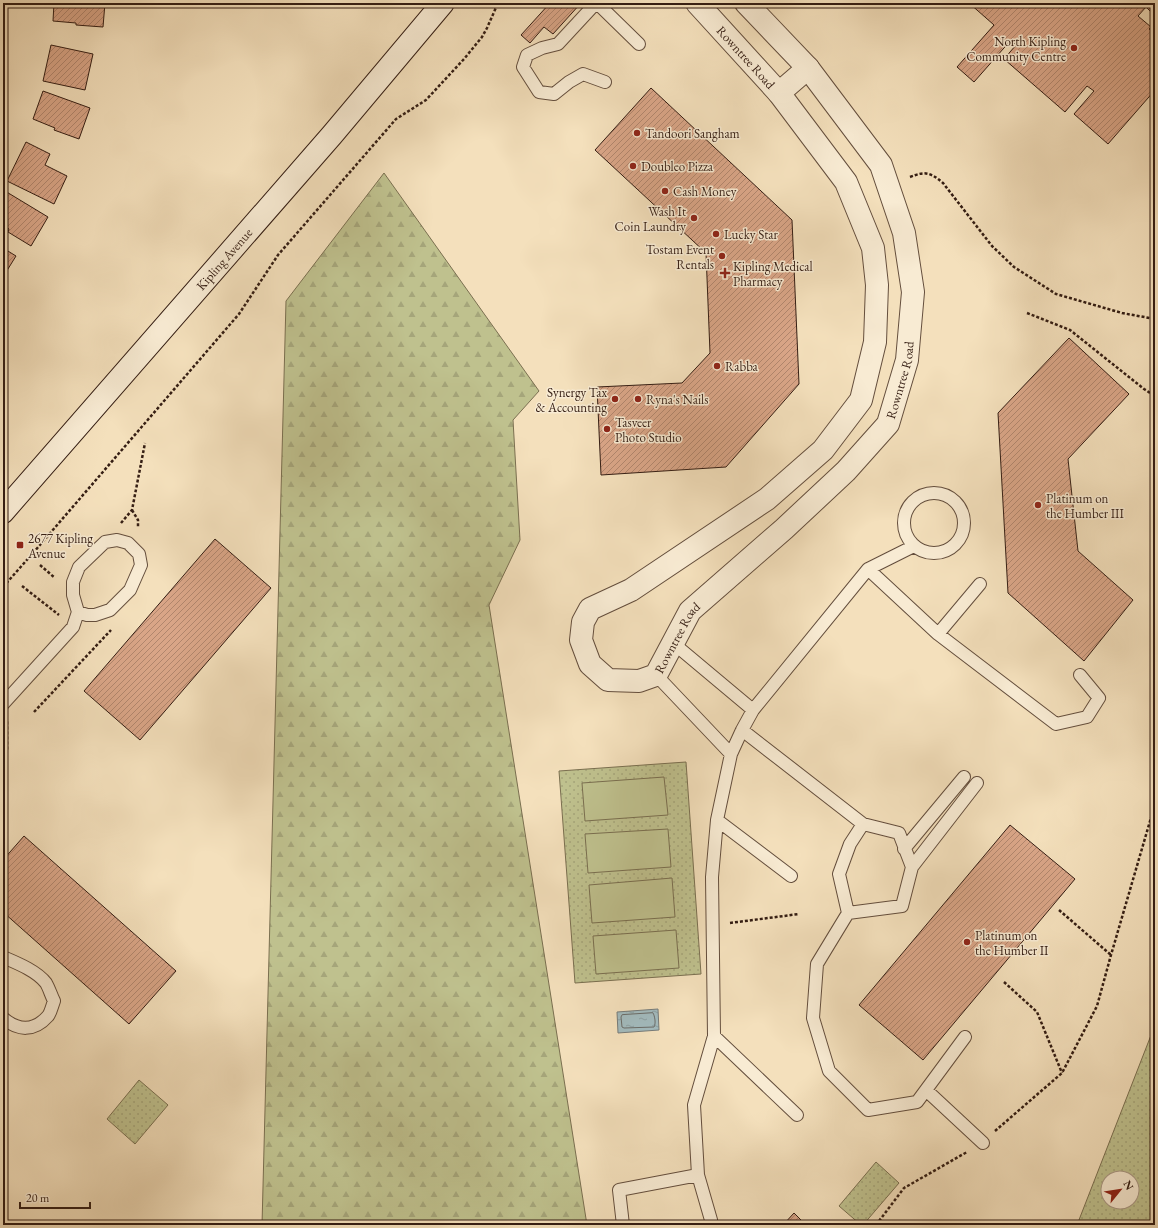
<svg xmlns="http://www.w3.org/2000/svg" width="1158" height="1228" viewBox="0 0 1158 1228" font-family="'EB Garamond',serif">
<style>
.grass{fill:url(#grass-dots);stroke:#7a6f50;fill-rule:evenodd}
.forest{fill:url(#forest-firs);stroke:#7a6f50}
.garden{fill:#bfc18e;stroke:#7a6f50}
.water{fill:url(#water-ripples);stroke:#767b79}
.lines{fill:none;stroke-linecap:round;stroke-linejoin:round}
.shore{stroke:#6b6c68;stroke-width:1}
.building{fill:url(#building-hatch);stroke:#341d13}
.lane-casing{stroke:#644e3d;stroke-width:14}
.street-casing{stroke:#644e3d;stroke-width:24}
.secondary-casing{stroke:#341d13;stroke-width:24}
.path{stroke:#341d13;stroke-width:2.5;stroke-dasharray:3 2;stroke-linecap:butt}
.lane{stroke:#f8ebd3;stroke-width:12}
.street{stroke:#f8ebd3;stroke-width:22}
.secondary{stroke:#f8ebd3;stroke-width:22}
.poi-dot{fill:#8f2418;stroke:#f8ebd3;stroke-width:1.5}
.labels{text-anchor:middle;stroke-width:3;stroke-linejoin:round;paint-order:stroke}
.poi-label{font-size:13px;fill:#341d13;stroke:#f8ebd3;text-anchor:start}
.street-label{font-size:13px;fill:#341d13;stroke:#f8ebd3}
</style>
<defs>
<pattern id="grass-dots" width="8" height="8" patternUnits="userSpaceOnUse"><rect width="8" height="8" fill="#bfc18e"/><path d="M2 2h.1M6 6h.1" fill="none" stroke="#a5a57a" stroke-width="1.8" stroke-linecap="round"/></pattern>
<pattern id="forest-firs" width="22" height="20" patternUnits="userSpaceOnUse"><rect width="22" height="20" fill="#bfc18e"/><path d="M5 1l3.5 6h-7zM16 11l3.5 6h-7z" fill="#a5a57a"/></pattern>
<pattern id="water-ripples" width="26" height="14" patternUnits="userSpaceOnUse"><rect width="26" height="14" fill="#a2babd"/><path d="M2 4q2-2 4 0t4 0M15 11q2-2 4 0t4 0" fill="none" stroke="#8c9fa2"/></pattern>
<pattern id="building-hatch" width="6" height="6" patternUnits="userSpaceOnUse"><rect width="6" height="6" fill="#d9a587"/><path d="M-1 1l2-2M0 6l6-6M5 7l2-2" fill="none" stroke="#b1866d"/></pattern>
</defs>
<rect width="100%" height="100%" fill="#f4e0bc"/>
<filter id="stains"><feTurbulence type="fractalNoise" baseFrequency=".005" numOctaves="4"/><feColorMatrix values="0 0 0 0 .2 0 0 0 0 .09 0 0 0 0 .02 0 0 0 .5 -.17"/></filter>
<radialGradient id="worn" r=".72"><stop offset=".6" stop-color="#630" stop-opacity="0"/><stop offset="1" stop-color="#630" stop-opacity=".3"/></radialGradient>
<path class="grass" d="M686,762l15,212 -126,9 -16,-212z
M1155,1025v200h-78zM1108,1178h24v24h-24z
M139,1080l29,25 -33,39 -28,-25z
M876,1162l23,21 -36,42h-2l-22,-19z"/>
<path class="forest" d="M384,173l155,218 -26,29 7,120 -31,65 98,620h-325l24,-924z"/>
<path class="garden" d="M664,777l4,38 -83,6 -3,-38z
M668,829l3,38 -83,6 -3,-39z
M672,878l3,39 -83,6 -3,-38z
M676,930l3,38 -83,6 -3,-38z"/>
<path class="water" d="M658,1009l1,21 -41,3 -1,-21z"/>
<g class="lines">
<path class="shore" d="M653,1013c2,3 3,11 1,14l-30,1 -2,-1 -1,-10 1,-2z"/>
</g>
<path class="building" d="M54,3h51l-2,24 -27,-2v-2l-23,-2z
M550,3h31l-28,31 -9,-7 -14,16 -9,-8z
M969,3h186v13l-9,-9 -8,9 13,11 -2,2 6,5v56l-47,54 -34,-30 20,-23 -7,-5 -22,26 -61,-53 12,-14 -5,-5 -37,42 -17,-15 37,-42z
M51,45l42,9 -8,36 -42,-9z
M651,88l141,132 7,164 -73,83 -125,8 -4,-88 85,-4 28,-30 -4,-100 -111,-103z
M43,91l47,17 -11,31 -25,-9 1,-2 -22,-9z
M26,142l24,12 -5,11 22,11 -13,28 -47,-23z
M5,191l43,26 -17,29 -23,-14 1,-3 -6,-4v-31z
M3,248l13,8 -13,21z
M1069,338l60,56 -61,65 10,92 55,49 -49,61 -76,-68 -10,-180z
M215,539l56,49 -131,152 -56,-49z
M1010,825l65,54 -152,181 -64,-55z
M24,836l152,135 -47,53 -126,-112v-52z
M794,1213l12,12h-23z"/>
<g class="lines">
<defs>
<path id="lane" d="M596,3l-38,41 -16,4 -15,7 -4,12 16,25 15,2 15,-12 14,-8 22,8
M597,3l42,41
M904 523a30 30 0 1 1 60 0a30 30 0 1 1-60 0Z
M868,569l70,65 118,90 31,-7 12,-19 -19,-23
M938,634l42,-50
M673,643l80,67
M656,675l75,79
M3,704l70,-77 5,-15 -5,-17v-13l6,-15 26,-25 12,-2 11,3 11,11 2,11 -11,25 -20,20 -15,5h-8l-9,-3
M742,730l121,94 36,9 13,34 -10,39 -54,7 -31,51 -4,54 16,53 39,39 49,-8 48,-65
M717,820l74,56
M904,849l60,-72
M912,867l65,-84
M848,913l-9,-39 11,-30 13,-20
M3,957c14,6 34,14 43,26 3,5 5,12 8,18 -2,5 -3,11 -6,15 -14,16 -30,15 -45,2
M714,1036l83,79
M926,1090l57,53
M623,1225l-4,-35 79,-15
M708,1225l3,-5 -13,-45 -4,-70 20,-69 -2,-159 5,-57 14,-66 11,-24 11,-20 115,-141 46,-23"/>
<g id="street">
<path id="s1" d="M697,3l82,90 67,89 27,66 4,37 -2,57 -14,58 -38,50 -56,49 -136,91 -41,19 -7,13 -2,18 9,24 18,16 31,1 17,-6 34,-64 94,-82 62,-58 42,-47 19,-64 6,-68 -9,-59 -23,-68 -73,-97 -62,-65"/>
<path d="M779,93l29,-25"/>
</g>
<g id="secondary">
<path id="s2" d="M3,512l329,-377 111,-132"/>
</g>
</defs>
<use href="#lane" class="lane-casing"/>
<use href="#street" class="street-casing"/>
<use href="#secondary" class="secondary-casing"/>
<path class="path" d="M910,177c15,-6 20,-5 33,6l49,63 22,21 42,27 66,19 33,6
M1027,313l43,17 74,59 11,7
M132,510l6,10v8
M121,523l11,-13 13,-67
M40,565l15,13
M22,586l37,29
M3,587l30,-34 206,-239 39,-59 118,-136 30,-19 38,-41 18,-22 5,-9 11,-25
M34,712l77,-82
M3,764l4,-15v-28
M1059,910l52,45
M730,923l69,-9
M1004,982l33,30 25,61
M995,1131l67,-58 35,-67 14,-51 44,-151
M876,1225l28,-37 63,-36"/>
<use href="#lane" class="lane"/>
<use href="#street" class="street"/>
<use href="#secondary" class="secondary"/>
</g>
<g class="poi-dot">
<circle cx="1074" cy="48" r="4"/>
<circle cx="637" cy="133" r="4"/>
<circle cx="633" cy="166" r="4"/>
<circle cx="665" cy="191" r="4"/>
<circle cx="694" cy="218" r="4"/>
<circle cx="716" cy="234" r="4"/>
<circle cx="722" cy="256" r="4"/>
<path d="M723 267h4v4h4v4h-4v4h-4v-4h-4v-4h4z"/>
<circle cx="717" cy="366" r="4"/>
<circle cx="615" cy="399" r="4"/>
<circle cx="638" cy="399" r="4"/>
<circle cx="607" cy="429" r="4"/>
<circle cx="1038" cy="505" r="4"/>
<rect x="16" y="541" width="8" height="8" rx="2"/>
<circle cx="967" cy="942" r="4"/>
</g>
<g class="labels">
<g class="poi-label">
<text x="1066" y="46" text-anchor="end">North Kipling<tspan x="1066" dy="15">Community Centre</tspan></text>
<text x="645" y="138">Tandoori Sangham</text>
<text x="641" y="171">Doubleo Pizza</text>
<text x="673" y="196">Cash Money</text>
<text x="686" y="216" text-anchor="end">Wash It<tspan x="686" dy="15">Coin Laundry</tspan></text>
<text x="724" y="239">Lucky Star</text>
<text x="714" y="254" text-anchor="end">Tostam Event<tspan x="714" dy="15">Rentals</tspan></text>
<text x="733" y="271">Kipling Medical<tspan x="733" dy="15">Pharmacy</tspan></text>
<text x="725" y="371">Rabba</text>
<text x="607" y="397" text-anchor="end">Synergy Tax<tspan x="607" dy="15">&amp; Accounting</tspan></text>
<text x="646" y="404">Ryna's Nails</text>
<text x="615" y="427">Tasveer<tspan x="615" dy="15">Photo Studio</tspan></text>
<text x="1046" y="503">Platinum on<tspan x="1046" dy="15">the Humber III</tspan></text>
<text x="28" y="543">2677 Kipling<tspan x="28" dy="15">Avenue</tspan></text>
<text x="975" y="940">Platinum on<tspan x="975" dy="15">the Humber II</tspan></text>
</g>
<g class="street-label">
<text dy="5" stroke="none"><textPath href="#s1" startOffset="73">Rowntree Road</textPath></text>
<text dy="5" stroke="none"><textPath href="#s2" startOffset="336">Kipling Avenue</textPath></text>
<text dy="5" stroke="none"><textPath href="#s1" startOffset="1327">Rowntree Road</textPath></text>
<text dy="5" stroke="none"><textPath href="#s1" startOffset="979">Rowntree Road</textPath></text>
</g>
</g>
<rect width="1158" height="1228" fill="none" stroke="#f4e0bc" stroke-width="16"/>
<rect x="4" y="4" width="1150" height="1220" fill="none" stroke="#341d13" stroke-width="2"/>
<rect x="8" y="8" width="1142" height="1212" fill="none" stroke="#341d13"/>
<g transform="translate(1120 1190) rotate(60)"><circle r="19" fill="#f8ebd3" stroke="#aa9986"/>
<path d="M0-3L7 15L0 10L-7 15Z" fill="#8f2418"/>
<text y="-6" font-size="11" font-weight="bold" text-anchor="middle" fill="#341d13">N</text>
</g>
<path d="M20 1202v6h70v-6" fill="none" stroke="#341d13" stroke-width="2"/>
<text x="26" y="1202" font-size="12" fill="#341d13" stroke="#f8ebd3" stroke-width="3" paint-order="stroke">20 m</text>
<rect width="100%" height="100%" filter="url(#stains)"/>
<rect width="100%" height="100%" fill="url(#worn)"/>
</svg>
